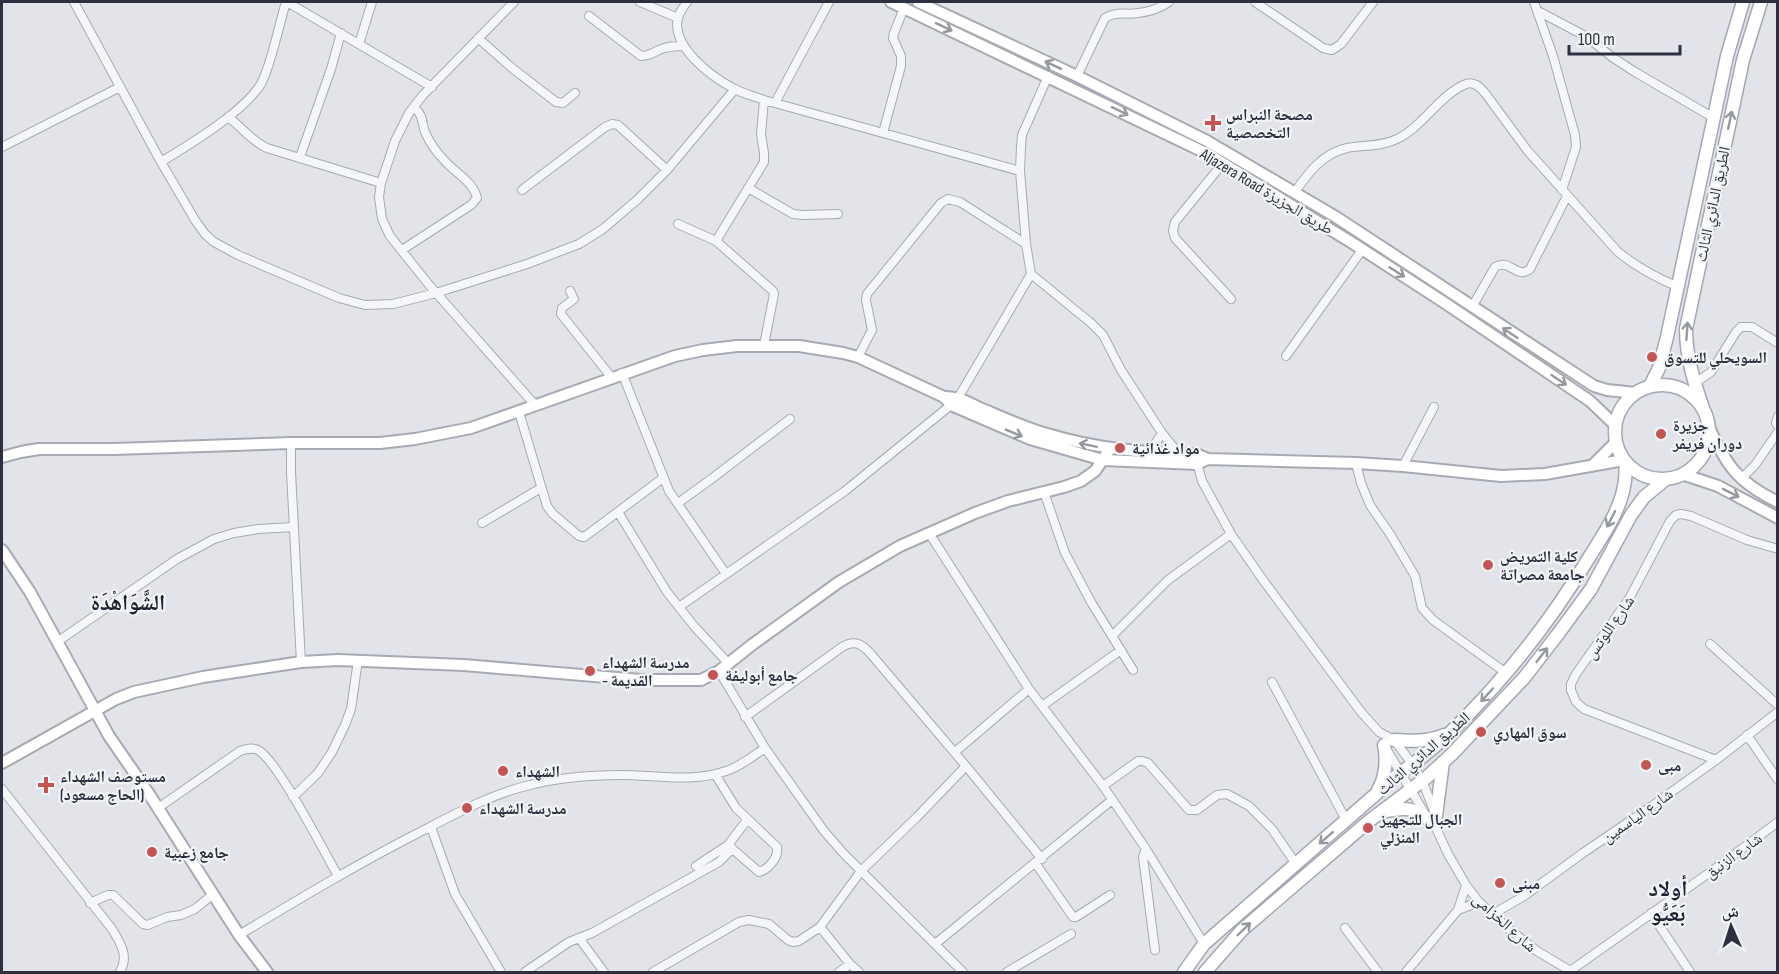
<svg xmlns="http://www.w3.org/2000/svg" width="1779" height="974" viewBox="0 0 1779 974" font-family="'Sofia Sans Condensed','Noto Naskh Arabic',sans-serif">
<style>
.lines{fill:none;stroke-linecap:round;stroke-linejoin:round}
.street-casing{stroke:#a8aab3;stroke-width:10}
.secondary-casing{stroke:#a8aab3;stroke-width:14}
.primary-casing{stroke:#a3a7b4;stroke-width:15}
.street{stroke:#f5f6f8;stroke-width:8}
.secondary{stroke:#fff;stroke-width:10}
.primary{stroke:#fff;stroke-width:12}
.oneway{stroke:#9698a0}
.poi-dot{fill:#c15655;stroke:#f2f3f7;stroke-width:2}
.labels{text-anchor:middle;stroke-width:4.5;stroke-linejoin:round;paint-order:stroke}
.poi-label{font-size:16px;font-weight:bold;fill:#2c3040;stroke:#f2f3f7;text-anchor:start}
.street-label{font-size:16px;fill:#2c3040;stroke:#f2f3f7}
.district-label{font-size:22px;font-weight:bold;fill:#1e2131;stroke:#f2f3f7}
</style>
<rect width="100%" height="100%" fill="#e3e4e9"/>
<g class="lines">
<defs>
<path id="street" d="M74,2l87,160 34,58 10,14 9,8 24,13 101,43 26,7 28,-1 43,-11 91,-29 52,-20 24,-15 34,-29 30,-30 68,-81
M287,2l145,85
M514,2l-91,93 -14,18 -14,28 -14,42 -2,14 3,22 8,17 40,50 105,119
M640,2l38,16
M687,2c-3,4 -8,11 -9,16 -7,29 34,59 55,70 10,6 21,8 31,12l256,71
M1255,2l68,46 9,2 9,-6 32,-42
M1534,2l19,54 22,79 1,12 -14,43
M1538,11l49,26 25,20 23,15 79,46
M589,16l52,40c8,0 11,-3 18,-6 8,-4 16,-4 25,-4
M478,38l34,30 44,34 7,1 12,-10
M359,44l13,-42
M1048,76l-26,59 -1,12 -1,24 6,73 5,30 60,49 12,12 18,35 41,63 17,21
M1077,76l28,-58c10,-7 21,-3 33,-5 10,-1 22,-5 31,-11
M775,103l54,-101
M228,117c14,10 23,24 39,31l114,35
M883,133l18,-67v-10l-8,-18 1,-5 10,-25
M2,147l118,-60
M300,157l31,-88 10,-36
M161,162c29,-18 85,-51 101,-80 10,-21 17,-57 24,-80
M1223,163l-48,59 -2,9 2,7 56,61
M748,188l45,26 10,1 35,-1
M522,190l83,-63 7,-3 6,1 49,45
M1295,192c13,-19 28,-39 52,-44 16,-3 33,-1 50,-9 27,-13 42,-44 69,-55 8,-3 14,3 19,9l42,57 91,102c19,15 38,26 61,35
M678,224l38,17
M402,250l69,-45 6,-7c-4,-17 -22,-25 -33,-38 -7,-7 -15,-19 -19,-28 -4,-12 -1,-15 -11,-25
M570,291l4,8 -12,9 -1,6 51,64
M1472,307l23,-40c16,-9 21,13 35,2l37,-73
M764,345l10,-51 -1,-3 -57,-50 48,-79v-9l-3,-19 3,-34
M1286,356l76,-106
M858,357l14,-27 -6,-30 1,-6 74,-91 7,-4 12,3 66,42
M622,373l47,118 57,83
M1695,383l16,-11 25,-40 5,-5h11l26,16
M519,412l28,94 6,8 26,22 5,1 7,-5 72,-54
M1778,416l-2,7 2,3
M291,443v29l10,190
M1150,452l12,-19
M1196,459l6,22 29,53 32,46 98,132 18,20 15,8 19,25 9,15 14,36 -1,10
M1356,463l5,20 9,22 20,29 25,42 7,32 11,12 73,53
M1403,466l31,-59
M1741,479l14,-14 23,-33
M1044,492l21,61 26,49 42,68
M678,503l32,-23 80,-61
M618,512l49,80 27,34 34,37
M482,523l59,-35
M929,533l100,156 74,97 43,63 58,95
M679,607l166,-116 106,-86 7,-7 73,-124
M1112,636l56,-56 63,-46
M57,642l120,-83 37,-20 20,-6 24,-4 36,-2
M1710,644l68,61
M719,671l46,77 59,83 20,23 119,118
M1272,682l74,138
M1042,706l79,-56
M745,717l97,-70c12,-7 19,-4 28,6l96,113 76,93
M1747,735l31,45
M1387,750l41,69 7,7 13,28 18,31 13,17 31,28 27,21 35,21
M955,752l74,-63
M1716,760l-132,-51 -8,-7 -5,-12v-6l5,-10 54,-77 40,-76 6,-6 5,-1 10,2 56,24 31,9
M715,774l21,34 41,39c2,10 -8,22 -18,25l-31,-27
M1103,786l35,-25h4l6,2 41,47h8l20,-15 10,-1 22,12 23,23 24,35
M2,789l110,140c9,15 17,27 8,43
M293,797l25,-24 14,-21 13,-27 6,-16 7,-49
M158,808l82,-57c6,-2 12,-4 18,-1 20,11 66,102 80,126
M431,827l24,67 46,78
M1146,849l-3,8 12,93
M1036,864l37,53h3l34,-22
M696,866l32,-21 19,-25
M90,903l18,-8h5l30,29 5,1 19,-8 14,-2 14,-6 17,-14
M1458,910l21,-8
M1651,913l39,59
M1493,914l31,-18 59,-43 69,-47 64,-46 62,-48
M820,927l30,37 9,8
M1345,928l33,44
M239,935c60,-36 120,-72 183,-104 33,-17 68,-36 104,-45 30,-8 64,-11 95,-11 35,0 71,8 105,-4 14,-4 27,-15 39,-23
M579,938l25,34
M935,944l177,-144
M1570,971l146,-103 62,-46
M525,972l44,-30 23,-9 127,-71 13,-13
M653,972l86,-50 10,-2 20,4 19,16 5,2 6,-1 21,-14 41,-56 56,-54 49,-51
M839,972l11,-8
M1007,972l64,-38
M1406,972l52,-62 8,-25"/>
<path id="secondary" d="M891,2l317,152 146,90 91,59 145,98 25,24
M918,2l159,74 130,65 129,76 258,169 13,4 29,3
M944,397l7,8 79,34 73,21 94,4 11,-5 148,4 47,3 98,10 44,-2 79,-14
M1708,425c18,40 29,57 70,77
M2,457l19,-5 18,-3h75l177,-6h89l35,-4 56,-11 204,-72 28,-6 34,-4h62l44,7 15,4 86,40c16,-1 28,8 43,14 19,8 39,17 60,23 51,15 96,19 149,20l12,5
M1592,466l24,-24
M1682,474l36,12 60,32
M2,550l28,42 79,144 40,58 90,141 28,37
M2,763l114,-64 18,-7 69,-15 98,-15 37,-2 126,5 177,15h60l18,-9 34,-27 86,-62 61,-36 75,-33 33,-12 56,-14 17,-6 14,-10 15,-22"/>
<path id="primary" d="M1615 432a47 47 0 1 1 94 0a47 47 0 1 1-94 0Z
M1650,386l9,-18 8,-31 60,-281 16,-54
M1703,408c-9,-26 -17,-51 -17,-79l57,-269 18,-58
M1394,740c17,1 34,2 50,-5
M1378,790c8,-13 9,-31 6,-45
M1382,812c20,-4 30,-6 46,7
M1436,816l7,-54
M1184,972l20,-28 196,-171c35,-23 64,-53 92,-84 37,-41 69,-85 98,-133 13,-21 30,-45 34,-70 2,-7 1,-15 2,-23
M1205,972l37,-42 127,-109 57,-43 26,-24 72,-76 34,-44 33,-45 40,-74 13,-18 22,-18"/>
</defs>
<use href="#street" class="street-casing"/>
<use href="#secondary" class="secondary-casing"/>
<use href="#primary" class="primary-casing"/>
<use href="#street" class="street"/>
<use href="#secondary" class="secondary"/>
<use href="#primary" class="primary"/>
</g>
<defs><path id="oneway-shaft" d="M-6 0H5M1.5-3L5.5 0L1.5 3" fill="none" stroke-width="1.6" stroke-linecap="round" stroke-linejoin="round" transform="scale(1.5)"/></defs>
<g class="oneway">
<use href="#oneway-shaft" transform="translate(944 27) rotate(25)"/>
<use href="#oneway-shaft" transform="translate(1053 65) rotate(-155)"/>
<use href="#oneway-shaft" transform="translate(1120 111) rotate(26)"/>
<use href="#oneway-shaft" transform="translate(1730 120) rotate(-78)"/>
<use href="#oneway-shaft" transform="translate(1397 272) rotate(32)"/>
<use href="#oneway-shaft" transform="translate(1687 331) rotate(-86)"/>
<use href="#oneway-shaft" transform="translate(1510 333) rotate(-146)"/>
<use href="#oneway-shaft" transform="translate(1559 380) rotate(34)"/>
<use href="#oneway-shaft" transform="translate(1014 433) rotate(22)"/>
<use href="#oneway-shaft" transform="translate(1088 445) rotate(-168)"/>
<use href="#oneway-shaft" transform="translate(1731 493) rotate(27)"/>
<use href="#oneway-shaft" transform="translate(1611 519) rotate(117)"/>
<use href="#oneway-shaft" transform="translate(1542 655) rotate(-52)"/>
<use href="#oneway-shaft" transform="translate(1487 695) rotate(132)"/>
<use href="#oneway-shaft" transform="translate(1326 838) rotate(139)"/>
<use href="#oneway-shaft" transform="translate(1244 929) rotate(-44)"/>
</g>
<g class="poi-dot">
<path d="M1210 114h6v6h6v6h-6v6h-6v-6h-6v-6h6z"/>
<circle cx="1652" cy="357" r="6"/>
<circle cx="1661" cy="434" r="6"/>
<circle cx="1120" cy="448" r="6"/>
<circle cx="1488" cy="565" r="6"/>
<circle cx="590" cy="671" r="6"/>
<circle cx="713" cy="675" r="6"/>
<circle cx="1481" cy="732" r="6"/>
<circle cx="1646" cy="765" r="6"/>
<circle cx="503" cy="771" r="6"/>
<path d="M43 776h6v6h6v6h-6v6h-6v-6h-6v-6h6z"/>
<circle cx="467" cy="808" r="6"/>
<circle cx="1368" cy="828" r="6"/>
<circle cx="152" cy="852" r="6"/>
<circle cx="1500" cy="883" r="6"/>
</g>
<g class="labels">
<g class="poi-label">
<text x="1226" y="120">مصحة النبراس<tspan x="1226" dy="18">التخصصية</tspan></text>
<text x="1664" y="363">السويحلي للتسوق</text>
<text x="1673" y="431">جزيرة<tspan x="1673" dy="18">دوران فريفر</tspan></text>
<text x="1132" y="454">مواد غذائية</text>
<text x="1500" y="562">كلية التمريض<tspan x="1500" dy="18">جامعة مصراتة</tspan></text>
<text x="602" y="668">مدرسة الشهداء<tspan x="602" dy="18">- القديمة</tspan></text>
<text x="725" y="681">جامع أبوليفة</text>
<text x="1493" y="738">سوق المهاري</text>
<text x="1658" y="771">مبى</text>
<text x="515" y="777">الشهداء</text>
<text x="60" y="782">مستوصف الشهداء<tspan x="60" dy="18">(الحاج مسعود)</tspan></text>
<text x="479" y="814">مدرسة الشهداء</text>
<text x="1380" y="825">الجبال للتجهيز<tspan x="1380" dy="18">المنزلي</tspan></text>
<text x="164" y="858">جامع زعبية</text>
<text x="1512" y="889">مبنى</text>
</g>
<g class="street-label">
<text transform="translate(1267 191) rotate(31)" y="6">Aljazera Road طريق الجزيزة</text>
<text transform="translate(1712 204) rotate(-78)" y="6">الطريق الدائري الثالث</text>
<text transform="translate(1609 627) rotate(-55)" y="6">شارع اللوتس</text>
<text transform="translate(1423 753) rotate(-41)" y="6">الطريق الدائري الثالث</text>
<text transform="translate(1637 815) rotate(-35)" y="6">شارع الياسمين</text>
<text transform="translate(1733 855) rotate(-36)" y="6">شارع الزنبق</text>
<text transform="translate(1505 922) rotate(42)" y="6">شارع الخزامى</text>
</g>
<g class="district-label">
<text x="128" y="610">الشَّوَاهْدَة</text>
<text x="1668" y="896">أولاد<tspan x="1668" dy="25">بَعَيُّو</tspan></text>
</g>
</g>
<rect width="1779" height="974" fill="none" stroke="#2c3040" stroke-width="6"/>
<g transform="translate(1731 926) rotate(357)" stroke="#f2f3f7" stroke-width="4.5" paint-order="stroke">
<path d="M0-4.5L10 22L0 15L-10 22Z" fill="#2c3040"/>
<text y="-9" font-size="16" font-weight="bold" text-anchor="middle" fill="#2c3040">ش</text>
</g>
<path d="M1569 45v9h111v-9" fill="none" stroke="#2c3040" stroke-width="3"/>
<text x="1578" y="45" font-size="18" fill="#2c3040" stroke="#f2f3f7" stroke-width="4.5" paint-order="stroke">100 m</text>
</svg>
